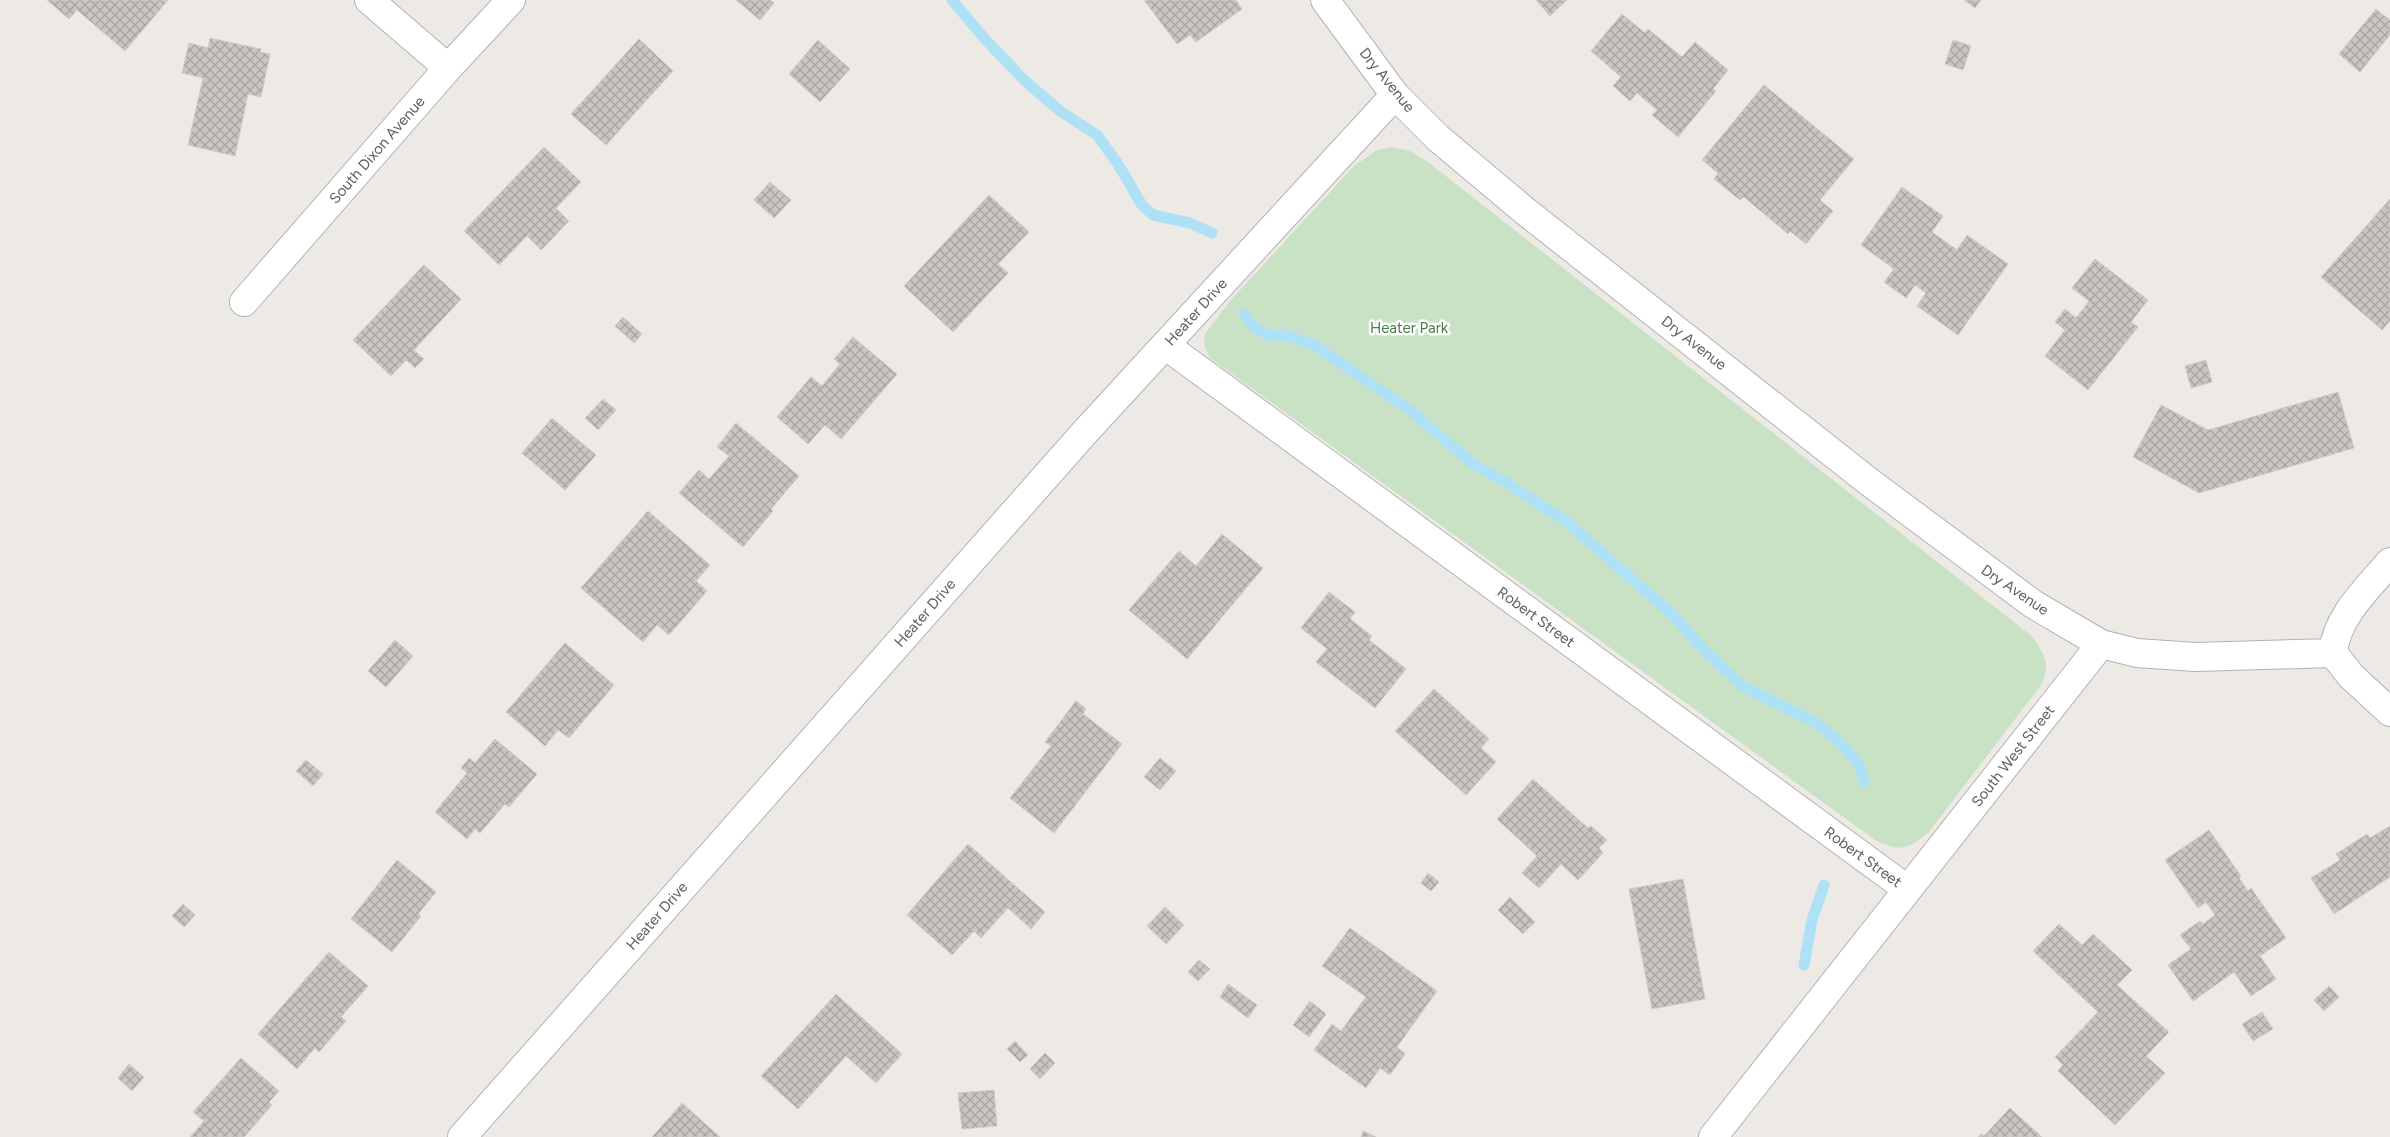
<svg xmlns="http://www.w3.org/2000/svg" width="2390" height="1137" viewBox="0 0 2390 1137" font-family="Figtree,sans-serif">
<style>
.green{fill:#c9e2c5}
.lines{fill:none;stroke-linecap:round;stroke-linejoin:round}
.stream{stroke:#aee1f5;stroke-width:11}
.building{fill:url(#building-cross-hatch);stroke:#d1cbc4}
.street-casing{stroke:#b0b3b6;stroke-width:30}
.street{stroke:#fff;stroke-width:28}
.labels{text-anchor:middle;stroke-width:5;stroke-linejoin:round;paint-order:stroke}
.street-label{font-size:15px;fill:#5d6164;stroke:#fff}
.park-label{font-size:15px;fill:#478040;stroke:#fff}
</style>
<defs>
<pattern id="building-cross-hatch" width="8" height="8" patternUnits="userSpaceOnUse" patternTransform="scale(1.25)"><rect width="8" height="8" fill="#c9c5c2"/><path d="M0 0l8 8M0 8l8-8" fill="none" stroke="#a6a3a1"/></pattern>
</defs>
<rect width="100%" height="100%" fill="#edeae5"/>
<path class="green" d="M1391,147l19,4 18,11 605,475c12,19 18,27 8,48l-113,148c-21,17 -29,19 -53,7l-665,-482 -6,-14 1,-10 6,-8 19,-25 124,-135 23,-16z"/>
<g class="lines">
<path class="stream" d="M952,0l32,38 40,42 36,31 37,24 21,29 24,41 11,10 37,8 22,10
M1244,315l12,14 15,7 15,-1 28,10 96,65 63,54 34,19 60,39 108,95 31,35 38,35 71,35 26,21 19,23 4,16
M1804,965l8,-45 12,-35"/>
</g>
<path class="building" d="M47,0h121l-43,51 -48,-41 -8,9z
M736,0h34l4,3 -14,17z
M1144,0h92l6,9 -46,33 -6,-7 -13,9z
M1536,0h31l-17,16z
M1964,0h17l-6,8z
M2376,9l14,11v15l-30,37 -21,-18z
M1622,14l23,19 3,-4 34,28 13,-15 33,28 -15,19 3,2 -38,46 -26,-22 5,-5 -20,-17 -7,8 -17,-15 8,-9 -30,-26z
M210,38l51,11 -1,3 10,2 -9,43 -13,-3 -13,62 -47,-11 15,-67 -21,-5 7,-30 19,5z
M639,39l34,32 -67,74 -35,-31z
M818,40l32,29 -30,33 -31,-28z
M1953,40l18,6 -8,24 -18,-6z
M1764,85l90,74 -34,41 13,11 -27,33 -16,-13 -2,3 -44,-37 -4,3 -26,-21 4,-6 -16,-13z
M544,147l37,35 -25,26 13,13 -28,29 -14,-14 -28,29 -35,-34z
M770,182l21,18 -17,18 -20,-18z
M1902,187l41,29 -11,16 25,18 10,-15 41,29 -50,71 -41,-29 9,-13 -11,-8 -9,13 -22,-16 10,-13 -33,-24z
M989,195l40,37 -31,32 10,9 -55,59 -49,-46z
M2390,199v122l-8,9 -61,-53z
M2095,259l53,41 -17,22 7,5 -50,63 -43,-34 20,-26 -10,-8 10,-13 11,9 13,-17 -17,-13z
M424,265l37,34 -47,51 10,9 -9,9 -9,-8 -15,16 -38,-36z
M623,317l19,17 -8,9 -19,-17z
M853,337l44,37 -56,65 -16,-14 -17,19 -31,-27 34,-40 11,9 18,-22 -6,-5z
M2206,360l6,22 -21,6 -6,-22z
M2338,392l16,56 -155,45 -66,-36 28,-52 47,25z
M603,399l13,11 -18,20 -13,-12z
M552,418l44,37 -31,35 -43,-37z
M736,423l63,53 -28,33 2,2 -30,36 -64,-54 20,-23 10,9 20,-23 -12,-9z
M648,511l62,54 -14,16 11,10 -38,44 -12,-10 -14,17 -62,-54z
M1222,534l41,34 -76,91 -58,-49 50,-59 17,15z
M1329,592l26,20 -5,7 22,17 -3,4 37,29 -31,39 -59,-46 11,-13 -26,-21z
M395,640l18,16 -27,31 -18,-16z
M565,643l49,42 -45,53 -11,-8 -13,16 -39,-34z
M1434,689l55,50 -8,9 15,14 -30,33 -71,-64z
M1076,701l10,8 -3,5 39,30 -68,89 -44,-35 41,-52 -6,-4z
M495,739l42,35 -28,33 -4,-3 -25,29 -5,-4 -8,10 -32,-27 32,-39 -6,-5 8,-10 6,5z
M1160,758l16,13 -16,19 -16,-13z
M306,760l17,14 -10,12 -17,-15z
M1533,779l55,49 3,-2 16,14 -8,8 4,5 -25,27 -17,-16 -22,24 -17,-15 15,-17 -40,-37z
M2390,826v51l-56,37 -23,-36 29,-18 -4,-6 31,-20 3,4z
M2209,830l32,46 -2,2 9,13 3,-3 35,50 -26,18 16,23 -25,17 -17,-24 -41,29 -25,-36 23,-16 -11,-14 20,-14 3,3 12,-9 -9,-13 -8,6 -33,-48z
M968,844l77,68 -14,17 -23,-21 -27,30 -7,-7 -22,24 -45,-40z
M397,860l39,32 -18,22 3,2 -29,36 -41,-33z
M1428,873l11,9 -8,9 -10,-8z
M1683,879l22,120 -53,10 -23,-120z
M1510,897l25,25 -12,12 -25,-24z
M183,904l12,11 -11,12 -12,-11z
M1165,907l19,18 -18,19 -19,-18z
M2059,924l23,21 11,-11 39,36 -15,15 52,47 -23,24 19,17 -50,52 -57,-54 5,-6 -8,-8 43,-45 -65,-61z
M1350,928l87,63 -40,56 8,7 -15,21 -10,-7 -14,20 -52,-38 18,-26 9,7 25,-34 -44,-31z
M329,952l39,34 -27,31 5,4 -27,31 -4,-4 -18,21 -39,-35z
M1199,960l11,9 -12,12 -10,-9z
M1228,984l29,21 -9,13 -28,-21z
M2329,986l10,11 -15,14 -10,-11z
M836,994l66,60 -26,29 -30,-27 -48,53 -37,-33z
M1310,1001l16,13 -17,23 -16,-12z
M2262,1012l11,17 -20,12 -11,-17z
M1015,1041l13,14 -8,7 -13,-13z
M1045,1053l10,10 -15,16 -10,-10z
M241,1058l38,33 -10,11 3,3 -28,32h-54l14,-16 -11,-9z
M129,1064l15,13 -12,14 -14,-13z
M994,1090l3,36 -35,3 -4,-36z
M682,1103l38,34h-68z
M2010,1108l32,29h-64l3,-3 3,2z
M1363,1131l13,6h-15z"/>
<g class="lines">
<defs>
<path id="street" d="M369,0l79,68
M1325,0l70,95 43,43 87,73 343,270 165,123 68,40 36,9 59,4 137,-4
M244,302l204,-234 63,-68
M1165,345l742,544
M2333,653c3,-36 35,-65 57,-91
M2333,653l18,23 39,36
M462,1137l624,-706 309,-336
M1713,1137l388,-493"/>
</defs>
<use href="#street" class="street-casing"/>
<use href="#street" class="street"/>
</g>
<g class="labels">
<g class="street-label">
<text transform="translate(1387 80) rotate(51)" y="5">Dry Avenue</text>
<text transform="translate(377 150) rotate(-49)" y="5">South Dixon Avenue</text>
<text transform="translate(1196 312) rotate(-48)" y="5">Heater Drive</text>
<text transform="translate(1694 343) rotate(38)" y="5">Dry Avenue</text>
<text transform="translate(2015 590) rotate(34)" y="5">Dry Avenue</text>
<text transform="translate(925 613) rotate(-49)" y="5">Heater Drive</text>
<text transform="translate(1536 617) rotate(36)" y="5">Robert Street</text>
<text transform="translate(2013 756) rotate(-52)" y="5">South West Street</text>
<text transform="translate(1863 857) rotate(36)" y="5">Robert Street</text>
<text transform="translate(657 916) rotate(-49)" y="5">Heater Drive</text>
</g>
<g class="park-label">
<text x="1409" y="333">Heater Park</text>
</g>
</g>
</svg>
